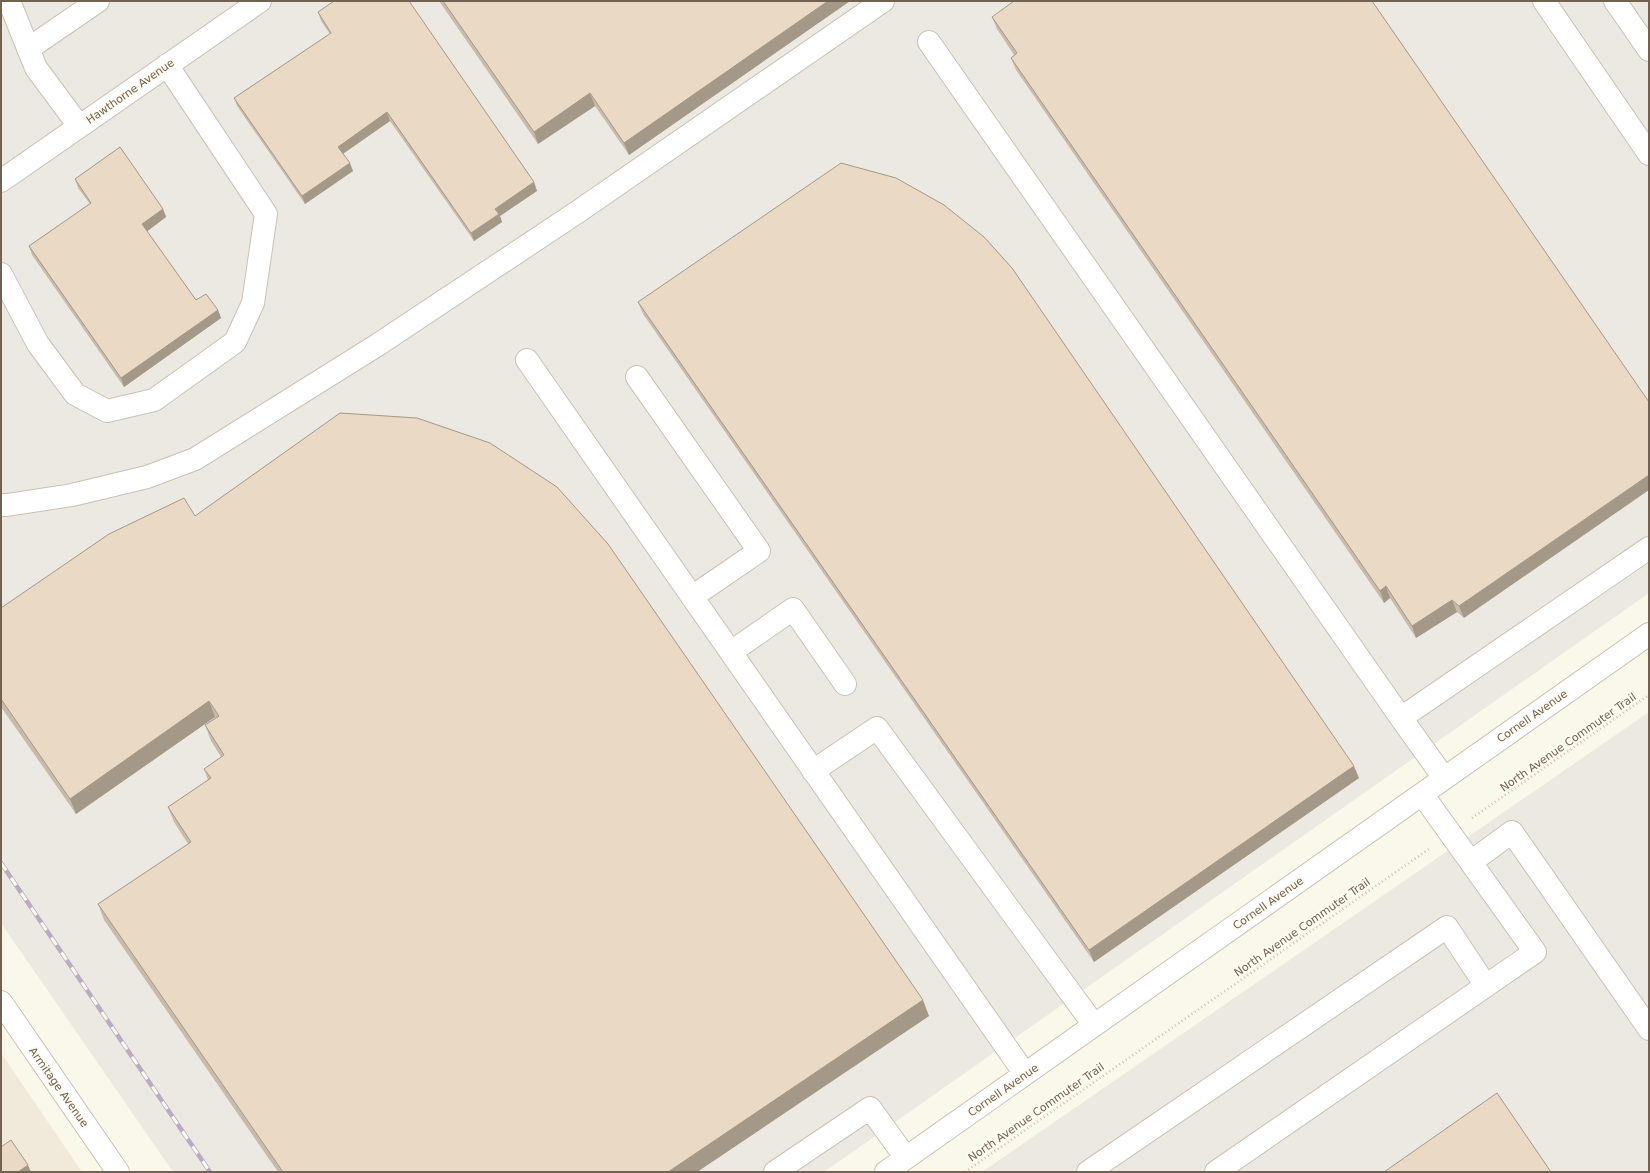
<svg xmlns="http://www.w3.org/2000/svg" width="1650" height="1173" viewBox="0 0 1650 1173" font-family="'DejaVu Sans',sans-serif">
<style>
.residential{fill:#f1eada}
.industrial{fill:#ece9e3}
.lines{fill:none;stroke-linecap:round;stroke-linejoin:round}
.minor-casing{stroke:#cbc1b2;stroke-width:24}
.path{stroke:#d1bfa9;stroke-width:2.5;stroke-dasharray:1 3;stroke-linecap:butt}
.minor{stroke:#fff;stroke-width:22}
.rail-casing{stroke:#bbaac3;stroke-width:4.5}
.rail{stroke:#fdfaf1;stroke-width:3;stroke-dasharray:9;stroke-linecap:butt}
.wall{fill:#c9bba9}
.shaded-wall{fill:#a49889}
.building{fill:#ead9c4;stroke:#a49889}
.labels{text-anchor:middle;stroke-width:4;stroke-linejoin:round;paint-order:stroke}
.street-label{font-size:11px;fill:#726251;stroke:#fdfaf1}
</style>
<rect width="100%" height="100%" fill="#faf7eb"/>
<path class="residential" d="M1,1053l81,119h-81z"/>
<path class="industrial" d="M1,1h1648v592l-825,579h-651l-172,-249z
M1649,712v460h-667z"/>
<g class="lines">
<defs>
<path id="minor" d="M9,1l27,67 43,58
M1544,1l105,153
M1615,1l34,49
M929,42l472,676 248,-170
M28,49l70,-48
M1,181l259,-180
M1,274l37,70 37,50 32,17 47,-11 81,-58 18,-39 13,-89 -99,-149
M527,360l498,714
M637,377l122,174 -67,46
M1,505h6l65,-10 75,-18 48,-18 184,-115 200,-133 304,-210
M731,652l62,-43 52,75
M1401,718l43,60
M813,771l64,-43 217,297
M1471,862l41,-30 137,197
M1,1002l117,170
M775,1172l95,-64 36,50
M886,1172l763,-538
M1088,1172l359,-245 39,59
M1216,1172l319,-220 -113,-158"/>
</defs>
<use href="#minor" class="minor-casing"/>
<path class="path" d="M1472,818l177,-123
M965,1172l464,-323"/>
<use href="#minor" class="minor"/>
<defs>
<path id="rail" d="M1,863l209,309"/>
</defs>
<use href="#rail" class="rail-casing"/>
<use href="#rail" class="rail"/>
</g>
<path class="wall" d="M439,1h411l-221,154 -34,-49 -57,38z
M1372,1l92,617 -7,-6 -41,26 -26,-40 -6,5 -368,-533 -5,-12 3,-3 -17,-26 -5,-12z
M318,12l216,170 3,9 -37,25 2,6 -28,19 -84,-120 -47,33 10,17 -48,33 -68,-98 -3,-8 96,-64 -9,-13z
M75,179l88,30 3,8 -19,14 49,69 22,10 3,8 -97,69 -92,-132 -3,-9 61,-42 -12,-16z
M638,302l721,476 -265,184 -451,-648z
M195,516l734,500 -232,156h-419l-174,-252 -6,-16 90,-60 -14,-22 -6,-15 40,-27 -4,-11 17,-12 -10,-16 -6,-16 10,-7v-1l-139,97 -75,-107v-99z"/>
<path class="shaded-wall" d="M828,1h22l-221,154 -5,-12z
M590,93l5,13 -57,38 -4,-12z
M387,112l3,9 -49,34 -3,-8z
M350,163l3,8 -48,33 -3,-8z
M534,182l3,9 -37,25 2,6 -28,19 -3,-8 24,-24z
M163,209l3,8 -21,16 -3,-9z
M218,310l3,8 -97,69 -3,-9z
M1649,475v15l-185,128 -5,-12z
M1386,586l4,12 -6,5 -4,-12z
M1452,600l5,12 -41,26 -4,-12z
M209,701l6,16 -139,97 -6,-15z
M1354,766l5,12 -265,184 -5,-12z
M923,1000l6,16 -232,156h-29z
M28,1165l3,7h-13z"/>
<path class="building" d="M334,1h75l125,181 -39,27 4,5 -28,19 -84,-121 -49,35 12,16 -48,33 -68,-98 97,-65 -13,-21z
M443,1h385l-204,142 -34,-50 -56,39z
M1014,1h358l277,401v73l-190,131 -7,-6 -40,26 -26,-40 -6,5 -369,-533 6,-5 -25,-36z
M120,147l43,62 -21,15 54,76 10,-6 12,16 -97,68 -92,-132 62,-43 -16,-24z
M841,163l55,15 48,27 40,32 28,31 342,498 -265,184 -451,-648z
M340,413l77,5 73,25 67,44 51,57 315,456 -255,172h-385l-185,-268 93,-62 -23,-35 43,-29 -7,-9 20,-14 -19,-30 14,-9 -10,-15 -139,98 -69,-100v-91l108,-74 75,-36 11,18z
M1497,1093l54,79h-167z
M11,1140l17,25 -10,7h-17v-25z"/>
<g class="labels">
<g class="street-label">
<text transform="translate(130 91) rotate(-35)" y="4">Hawthorne Avenue</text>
<text transform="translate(1532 716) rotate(-35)" y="4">Cornell Avenue</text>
<text transform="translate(1568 742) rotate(-35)" y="4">North Avenue Commuter Trail</text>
<text transform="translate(1268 903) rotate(-35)" y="4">Cornell Avenue</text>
<text transform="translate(1302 927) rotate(-35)" y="4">North Avenue Commuter Trail</text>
<text transform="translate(59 1087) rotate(55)" y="4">Armitage Avenue</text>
<text transform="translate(1003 1090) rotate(-35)" y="4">Cornell Avenue</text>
<text transform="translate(1036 1112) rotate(-35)" y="4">North Avenue Commuter Trail</text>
</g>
</g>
<rect width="1650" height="1173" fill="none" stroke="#726251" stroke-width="4"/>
</svg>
